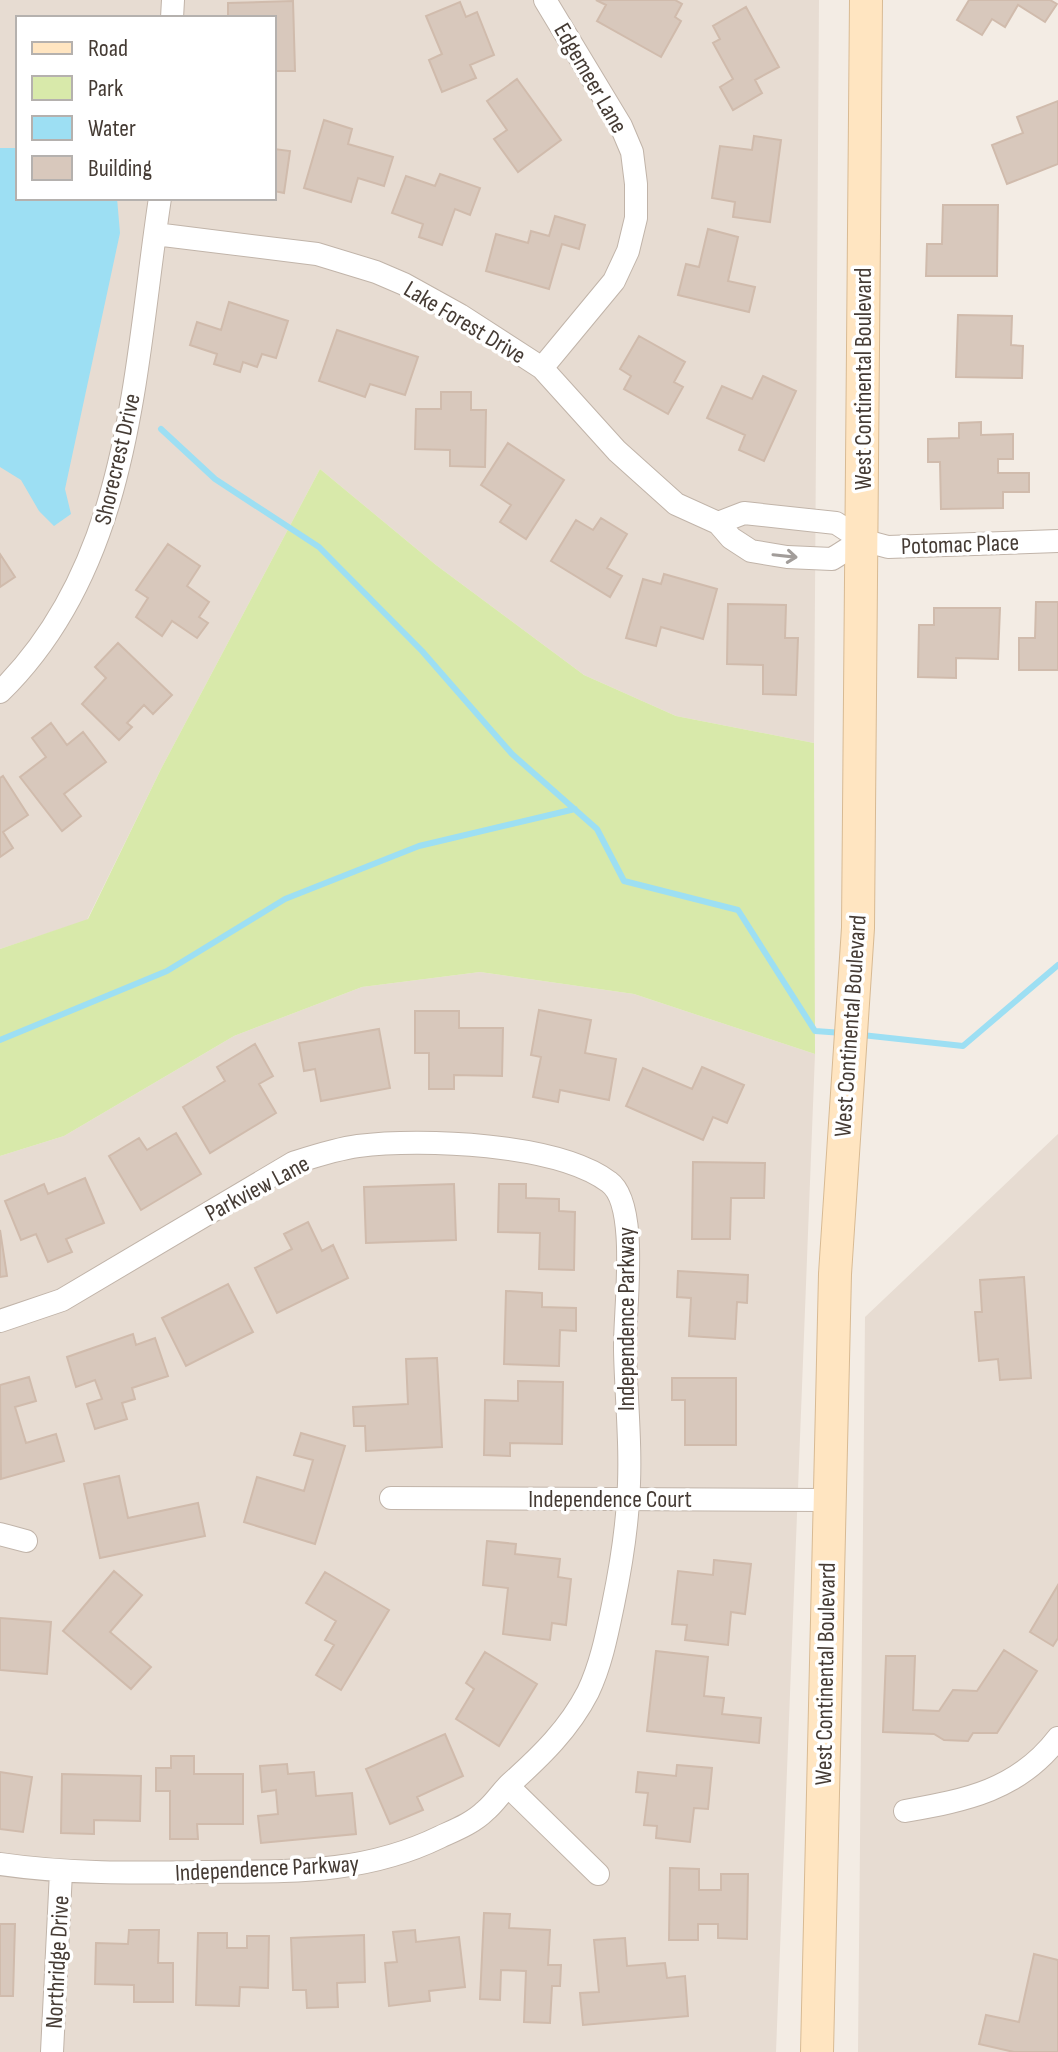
<svg xmlns="http://www.w3.org/2000/svg" width="1058" height="2052" viewBox="0 0 1058 2052" font-family="'Sofia Sans Condensed',sans-serif">
<style>
.residential{fill:#e7dcd2;fill-rule:evenodd}
.green{fill:#d8e9aa}
.water{fill:#9ddff3}
.lines{fill:none;stroke-linecap:round;stroke-linejoin:round}
.stream{stroke:#9ddff3;stroke-width:6}
.building{fill:#d8c8bc;stroke:#d0bbac;stroke-width:2}
.street-casing{stroke:#c1b4a9;stroke-width:24}
.secondary-casing{stroke:#d8ba93;stroke-width:34}
.street{stroke:#fff;stroke-width:22}
.secondary{stroke:#ffe5c1;stroke-width:32}
.oneway{stroke:#a29d9a}
.labels{text-anchor:middle;stroke-width:7;stroke-linejoin:round;paint-order:stroke}
.street-label{font-size:24px;fill:#453b34;stroke:#fff}
</style>
<rect width="100%" height="100%" fill="#f3ece4"/>
<path class="residential" d="M0,0h819l-5,743 -138,-27 -92,-41 -148,-110 -116,-96 -159,300 -74,151 -87,29zM18,18h256v180h-256z
M480,972l154,22 181,60 -39,998h-776v-896l64,-20 170,-100 128,-49z
M1058,1134v918h-200l7,-735z"/>
<path class="green" d="M320,469l116,96 148,110 92,41 138,27 1,311 -181,-60 -154,-22 -118,15 -128,49 -170,100 -64,20v-207l88,-30 73,-150z"/>
<path class="water" d="M0,148h18v50h99l3,35 -55,256 6,25 -17,12 -15,-15 -18,-31 -21,-13z"/>
<g class="lines">
<path class="stream" d="M161,429l54,50 104,68 103,104 90,103 85,75 27,52 114,29 77,121 28,2
M862,1035l101,11 95,-81
M0,1040l167,-69 118,-72 134,-53 156,-37"/>
</g>
<path class="building" d="M596,0h79l7,4 -7,13 6,4 -20,36 -64,-36 9,-16z
M969,0h81l7,4 -12,18 -27,-17 -13,22 -13,-8 -10,16 -25,-15z
M293,1l2,70h-21v-53h-46v-15z
M460,2l6,15 11,-5 17,43 -24,10 6,13 -34,14 -13,-32 13,-6 -16,-38z
M746,7l33,60 -24,13 7,13 -29,17 -13,-23 13,-8 -20,-36 7,-4 -7,-13z
M517,79l44,61 -43,32 -24,-33 13,-9 -20,-29z
M1058,101v63l-51,20 -15,-39 31,-12 -6,-16z
M324,120l28,9 -4,15 45,13 -9,29 -26,-8 -7,24 -47,-14z
M754,136l27,4 -11,82 -37,-5 2,-15 -23,-4 8,-52 32,4z
M274,149l16,2 -6,42 -10,-2z
M440,174l40,14 -10,27 -15,-6 -13,36 -23,-8 4,-13 -31,-11 14,-37 29,10z
M943,205h55l-1,71h-71l1,-32h15z
M555,216l30,9 -6,24 -17,-5 -13,45 -63,-18 10,-37 32,9 3,-12 18,5z
M708,229l30,8 -10,44 27,6 -6,25 -71,-17 8,-31 13,3z
M229,302l59,19 -12,37 -14,-4 -5,13 -14,-5 -3,10 -26,-8 3,-10 -27,-9 7,-23 24,8z
M958,315l54,1 -1,29 12,1 -1,32 -66,-1z
M337,330l81,27 -13,38 -35,-11 -5,13 -46,-16z
M639,336l46,26 -11,20 9,5 -15,27 -44,-25 7,-13 -11,-7z
M763,376l33,15 -32,70 -25,-11 6,-15 -38,-17 15,-32 30,13z
M441,392h30v18h15l-1,57 -35,-1v-16l-35,-1 1,-40h25z
M981,422v13l32,-1v25h-15v14h31v19h-26v16l-62,1 -1,-47h-12v-23l31,-1v-15z
M508,443l56,37 -38,59 -26,-17 11,-17 -30,-20z
M601,518l26,16 -20,34 15,8 -12,21 -59,-36 25,-41 17,10z
M168,544l32,22 -13,20 22,16 -10,15 9,6 -11,15 -25,-17 -10,15 -26,-19 12,-19 -12,-8z
M0,554l15,23 -15,10z
M664,574l53,15 -14,50 -42,-12 -5,19 -30,-8 17,-59 18,5z
M1036,602h22v68h-39v-32h16z
M728,604l58,1 -1,33h13l-2,57 -33,-1v-29l-36,-1z
M934,608h66l-2,51 -42,-1v20l-38,-1 1,-52h15z
M118,643l54,52 -19,19 -9,-9 -17,18 5,4 -13,13 -37,-36 24,-26 -11,-11z
M51,723l16,22 16,-13 23,30 -42,32 17,22 -19,15 -42,-54 26,-20 -14,-19z
M3,776l25,39 -25,17 10,16 -13,9v-79z
M539,1010l52,10 -6,33 31,6 -7,41 -49,-10 -2,12 -25,-5 8,-40 -10,-2z
M415,1011h44v17h44l-1,48 -48,-1v14h-25v-36h-14z
M379,1029l11,59 -69,13 -6,-32 -11,2 -5,-28z
M255,1044l18,32 -14,8 17,29 -66,40 -27,-46 42,-26 -8,-14z
M702,1067l42,18 -17,38 -14,-6 -10,23 -77,-34 17,-38 49,21z
M176,1133l25,41 -60,36 -32,-54 30,-18 8,12z
M693,1162l72,1 -1,35h-33l-1,41h-38z
M85,1178l19,45 -38,16 6,13 -24,10 -12,-28 -15,6 -16,-39 39,-17 4,10z
M454,1184l2,56 -90,3 -2,-56z
M499,1184h27v14l33,1v12l16,1 -1,58 -35,-1 1,-36 -42,-1z
M308,1222l14,29 11,-6 15,33 -71,35 -22,-45 37,-19 -8,-15z
M0,1230l7,46 -7,1z
M678,1271l70,4 -1,28 -10,-1 -2,37 -46,-3 2,-38 -14,-1z
M1024,1277l7,101 -31,2 -2,-21 -19,2 -4,-49h7l-2,-32z
M228,1284l25,48 -67,34 -24,-48z
M506,1291l36,2v14l34,1v23l-16,-1 -1,36 -55,-2z
M133,1334l3,11 19,-7 13,38 -36,12 3,11 -13,4 5,16 -32,10 -8,-25 15,-5 -7,-19 -19,7 -9,-30z
M437,1358l5,89 -76,4 -1,-25h-11l-1,-19 55,-3 -2,-45z
M29,1377l7,24 -21,6 11,36 30,-9 8,27 -63,18 -1,-94z
M672,1378h64v67h-51v-45h-13z
M518,1381l45,1 -1,62 -52,-1v13l-26,-1 1,-55 33,1z
M301,1433l44,13 -30,98 -71,-22 13,-45 47,14 9,-31 -19,-5z
M119,1476l9,42 70,-15 7,33 -105,22 -16,-74z
M487,1541l29,3 -1,10 45,5 -2,18 13,2 -5,46 -14,-2 -2,17 -47,-6 5,-46 -25,-3z
M714,1560l37,4 -6,50 -14,-2 -3,33 -43,-5 2,-15 -15,-1 6,-53 35,4z
M114,1571l28,24 -32,37 41,35 -20,22 -68,-58z
M325,1572l64,38 -48,80 -25,-15 18,-30 -9,-5 11,-19 -30,-18z
M1058,1585v53l-5,8 -23,-14z
M0,1618l51,4 -4,52 -47,-4z
M1004,1650l33,21 -40,62h-24l-5,8 -24,-1 -10,-6 -51,-2 3,-76h29l-2,54 26,1 14,-21 24,1z
M656,1651l52,6 -4,39 20,2 -2,16 39,4 -2,25 -112,-12z
M485,1652l52,32 -38,62 -43,-27 18,-30 -8,-6z
M445,1734l18,42 -46,21 6,13 -33,14 -24,-55z
M171,1756h23v18h49v50h-46l1,15h-28v-48h-14v-23h15z
M287,1764l1,10 26,-2 2,24 36,-3 4,41 -95,9 -3,-27 20,-2 -2,-24 -14,2 -2,-26z
M677,1765l35,3 -4,41 -14,-1 -4,34 -34,-4 1,-12 -13,-1 4,-32 -12,-1 2,-20 38,4z
M0,1772l32,5 -9,55 -23,-3z
M62,1774l79,2 -1,45 -46,-1v14l-33,-1z
M670,1868l29,1v21h22v-16h27l-1,65 -29,-1v-14h-20v16h-29z
M484,1913l26,1 -1,14 41,2 -2,35h13l-1,21h-8l-2,37 -26,-1 2,-51 -25,-1 -1,30 -20,-1z
M0,1924h15l-2,72h-13z
M129,1930h30l-1,33h15v39h-39v-17l-39,-1 1,-41 32,1z
M415,1930l1,12 43,-5 6,50 -36,4 1,10 -41,5 -4,-43 12,-1 -4,-30z
M198,1933h29v15h20v-12h22l-1,52 -28,-1 -1,19 -43,-1z
M364,1935l1,47 -28,1 1,24 -31,1 -1,-18h-13l-2,-52z
M625,1938l2,28 38,-3 2,15 18,-2 3,40 -105,9 -3,-32 19,-1 -5,-52z
M1034,1954l24,6v92h-44l-35,-8 7,-29 33,7z"/>
<g class="lines">
<defs>
<path id="street" d="M172,18l1,-18
M155,234l162,20 59,18 28,12 56,31 82,53 75,83 59,53 42,19 13,15 20,13 36,6 45,2 30,-19
M542,368l72,-87 14,-30 8,-33v-34l-4,-32 -11,-26 -76,-126
M718,523l26,-10 92,10 26,17 26,7 170,-6
M0,692c132,-129 134,-323 160,-494
M0,1321l62,-21 231,-137c22,-7 43,-14 65,-17 63,-8 199,-3 251,36 31,22 15,130 16,168 1,49 7,101 3,151 -2,34 -8,70 -15,104 -6,29 -12,60 -25,87 -19,37 -47,64 -77,91 -10,9 -16,20 -26,28 -12,12 -30,19 -45,26 -78,38 -153,34 -237,35 -68,1 -135,2 -203,-8
M391,1498l438,2
M0,1534l26,7
M508,1786l90,88
M905,1811c62,-11 113,-21 153,-73
M52,2052l9,-180"/>
<path id="secondary" d="M817,2052l18,-778 23,-346 8,-928"/>
</defs>
<use href="#street" class="street-casing"/>
<use href="#secondary" class="secondary-casing"/>
<use href="#street" class="street"/>
<use href="#secondary" class="secondary"/>
</g>
<defs><path id="oneway-shaft" d="M-6 0H5M1.5-3L5.5 0L1.5 3" fill="none" stroke-width="1.6" stroke-linecap="round" stroke-linejoin="round" transform="scale(2)"/></defs>
<use class="oneway" href="#oneway-shaft" transform="translate(785 556) rotate(6)"/>
<g class="labels">
<g class="street-label">
<text transform="translate(591 78) rotate(60)" y="8">Edgemeer Lane</text>
<text transform="translate(465 322) rotate(31)" y="8">Lake Forest Drive</text>
<text transform="translate(863 379) rotate(-90)" y="8">West Continental Boulevard</text>
<text transform="translate(117 459) rotate(-77)" y="8">Shorecrest Drive</text>
<text transform="translate(960 544) rotate(-2)" y="8">Potomac Place</text>
<text transform="translate(850 1026) rotate(-86)" y="8">West Continental Boulevard</text>
<text transform="translate(257 1188) rotate(-28)" y="8">Parkview Lane</text>
<text transform="translate(626 1319) rotate(-90)" y="8">Independence Parkway</text>
<text x="610" y="1507">Independence Court</text>
<text transform="translate(825 1674) rotate(-89)" y="8">West Continental Boulevard</text>
<text transform="translate(267 1868) rotate(-3)" y="8">Independence Parkway</text>
<text transform="translate(57 1962) rotate(-87)" y="8">Northridge Drive</text>
</g>
</g>
<rect x="16" y="16" width="260" height="184" fill="#ffffff" stroke="#b5b1ae" stroke-width="2"/>
<rect x="32" y="42" width="40" height="12" fill="#ffe5c1" stroke="#b5b1ae" stroke-width="2"/>
<text x="88" y="56" font-size="24" fill="#453b34">Road</text>
<rect x="32" y="76" width="40" height="24" fill="#d8e9aa" stroke="#b5b1ae" stroke-width="2"/>
<text x="88" y="96" font-size="24" fill="#453b34">Park</text>
<rect x="32" y="116" width="40" height="24" fill="#9ddff3" stroke="#b5b1ae" stroke-width="2"/>
<text x="88" y="136" font-size="24" fill="#453b34">Water</text>
<rect x="32" y="156" width="40" height="24" fill="#d8c8bc" stroke="#b5b1ae" stroke-width="2"/>
<text x="88" y="176" font-size="24" fill="#453b34">Building</text>
</svg>
